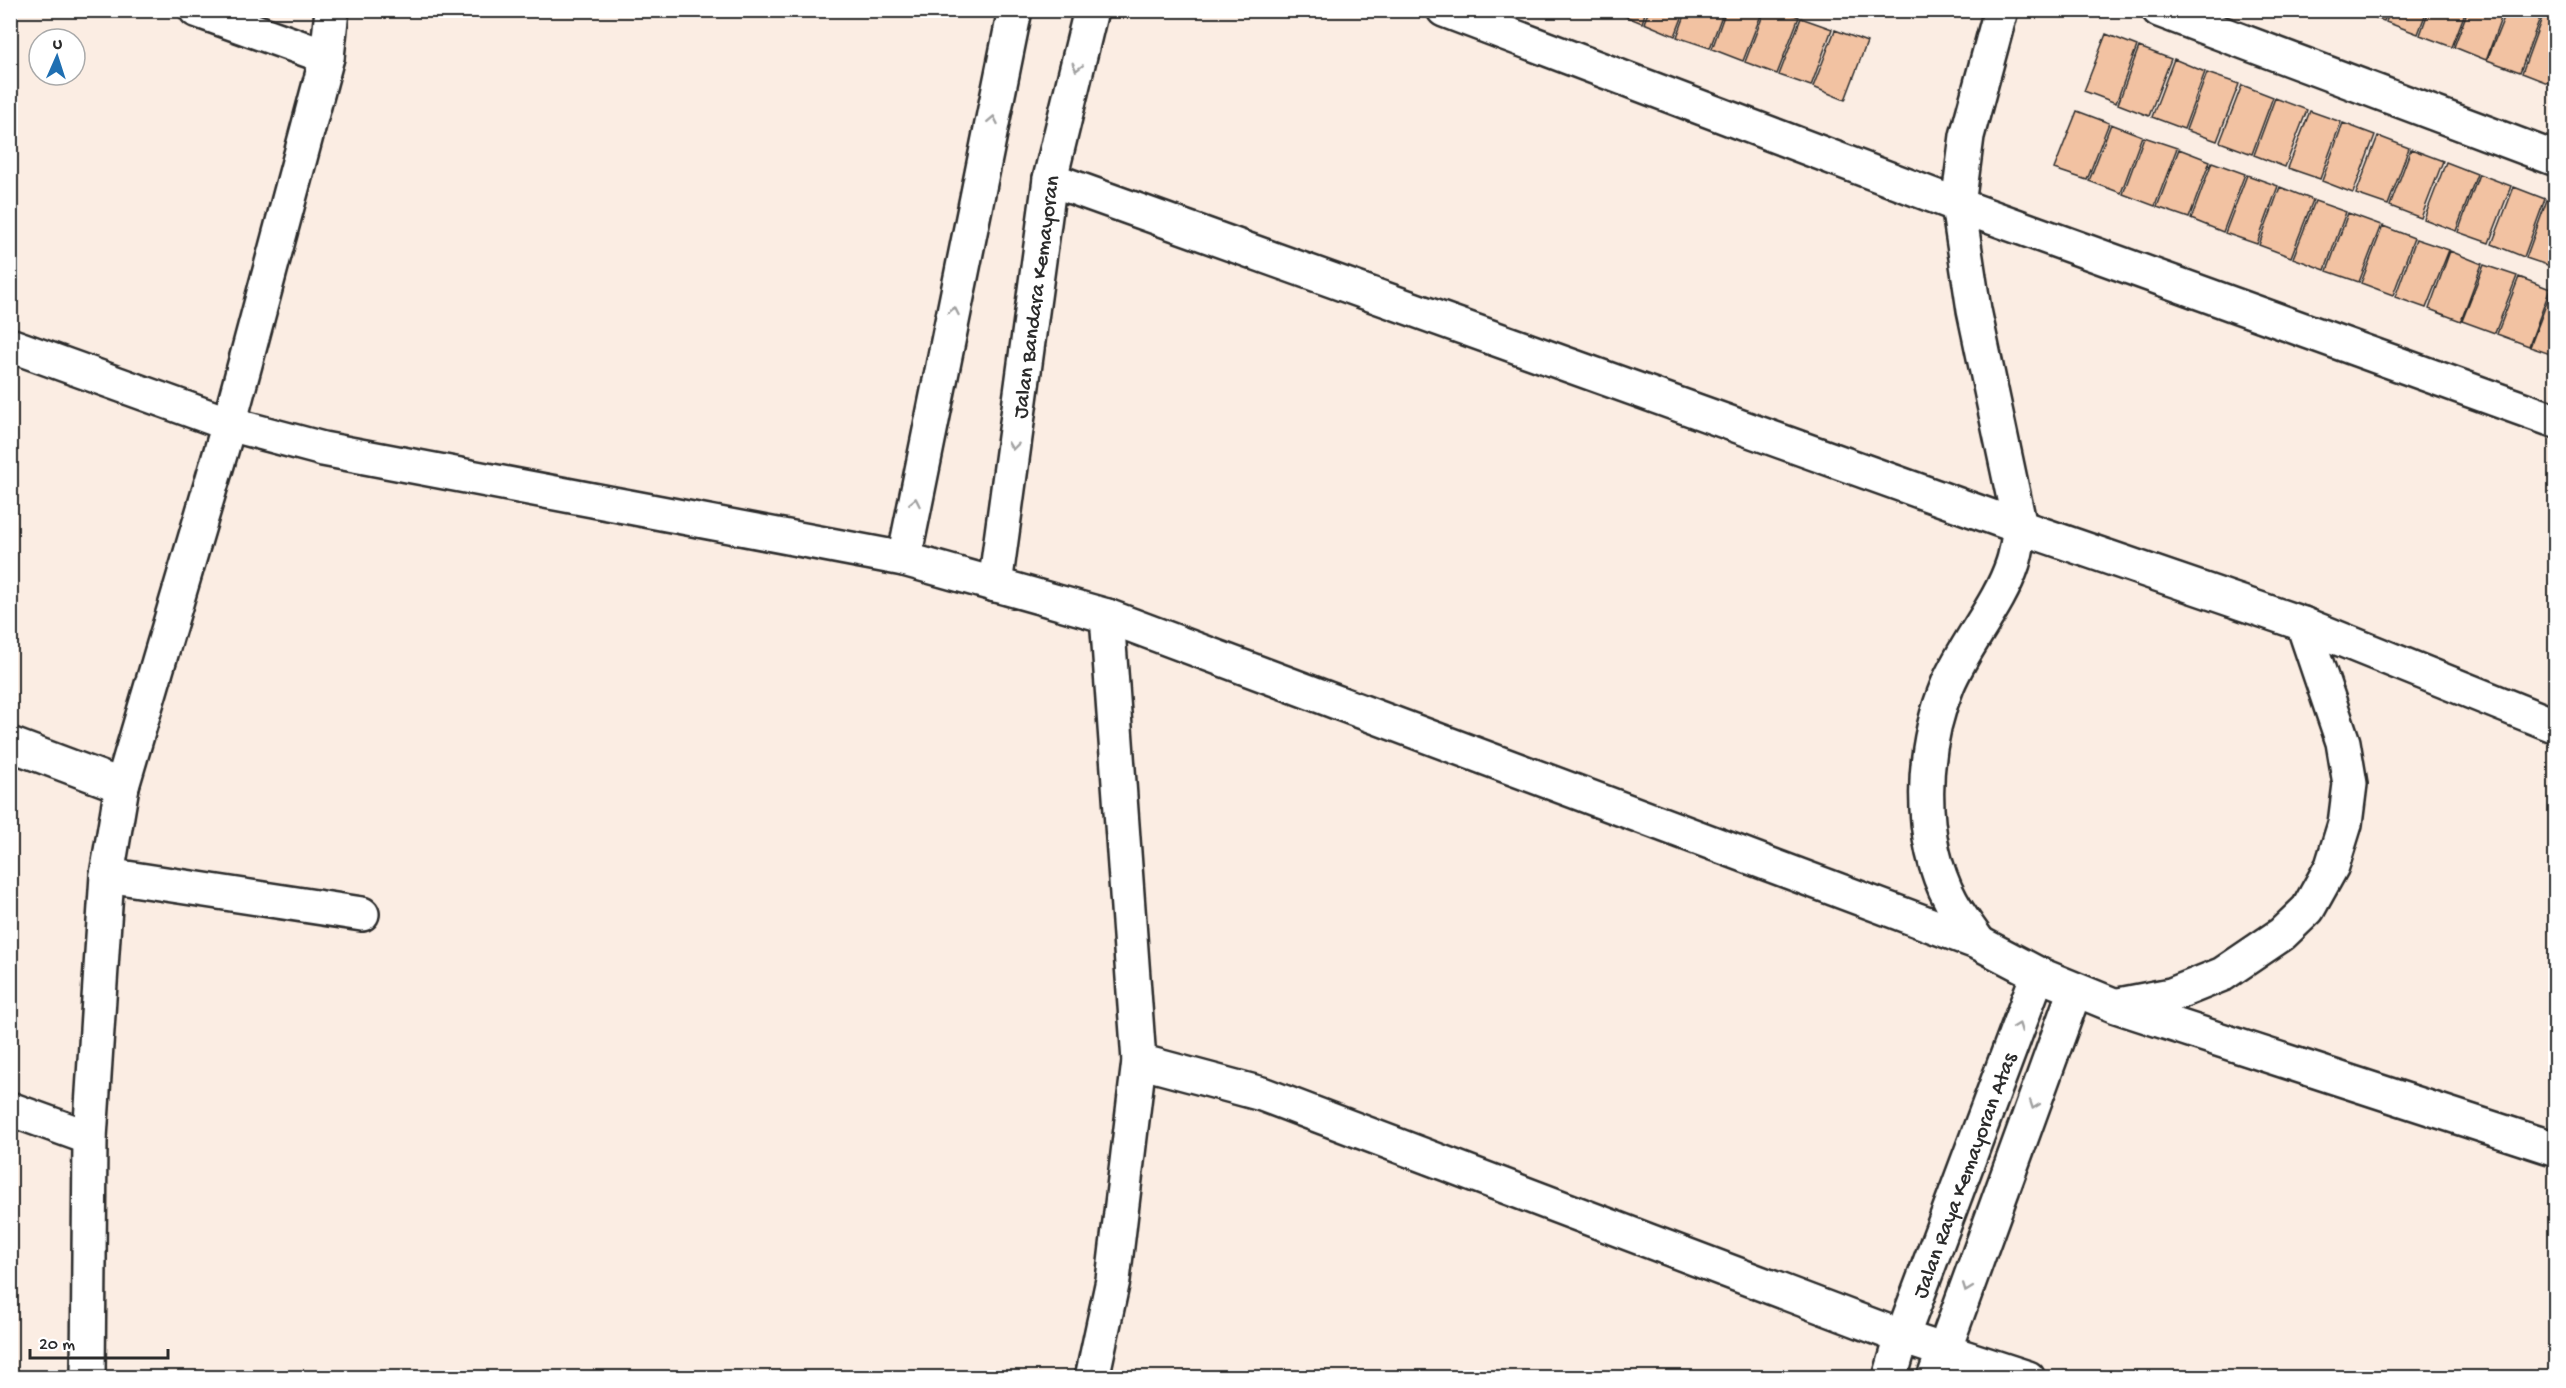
<svg xmlns="http://www.w3.org/2000/svg" width="2566" height="1388" viewBox="0 0 2566 1388" font-family="'Gochi Hand',sans-serif">
<style>
.building{fill:#f2c2a2;stroke:#2b2b2b;stroke-width:1.5}
.lines{fill:none;stroke-linecap:round;stroke-linejoin:round}
.minor-casing{stroke:#2b2b2b;stroke-width:38}
.minor{stroke:#fff;stroke-width:33}
.oneway{stroke:#a0a0a0}
.labels{text-anchor:middle;stroke-width:4.5;stroke-linejoin:round;paint-order:stroke}
.street-label{font-size:22px;fill:#2b2b2b;stroke:#fff}
</style>
<rect width="100%" height="100%" fill="#fbede3"/>
<filter id="ink" filterUnits="userSpaceOnUse"><feTurbulence type="fractalNoise" baseFrequency=".0167" numOctaves="2"/><feDisplacementMap in="SourceGraphic" scale="12" xChannelSelector="R" yChannelSelector="G"/><feConvolveMatrix kernelMatrix="1 2 1 2 8 2 1 2 1" color-interpolation-filters="sRGB"/></filter>
<g filter="url(#ink)">
<path class="building" d="M1610,10h36l-4,13z
M1649,10h36l-10,26 -31,-13z
M1687,10h37l-14,38 -33,-11z
M1726,10h37l-20,51 -31,-12z
M1765,10h17l17,7 -22,57 -32,-12z
M2356,10h32l-4,11z
M2390,10h37l-9,24 -32,-12z
M2429,10h37l-14,37 -32,-12z
M2468,10h36l-18,50 -32,-13z
M2507,10h23l11,5 -21,57 -33,-12z
M2543,15l13,5v59l-3,6 -31,-12z
M1801,18l31,11 -21,57 -32,-11z
M1835,30l32,12 -22,58 -32,-13z
M2106,34l31,12 -21,57 -32,-12z
M2139,47l32,12 -22,57 -31,-12z
M2174,59l31,13 -21,57 -32,-12z
M2207,73l32,11 -22,57 -31,-11z
M2242,85l31,12 -21,57 -32,-12z
M2275,98l32,12 -22,57 -31,-12z
M2077,111l32,12 -22,57 -33,-11z
M2310,111l31,11 -21,57 -32,-11z
M2343,123l32,12 -22,58 -31,-12z
M2111,124l31,12 -21,57 -32,-12z
M2378,136l31,12 -21,57 -32,-11z
M2144,137l33,11 -22,58 -32,-12z
M2179,149l31,12 -21,57 -32,-11z
M2411,149l32,12 -22,57 -31,-12z
M2212,162l33,12 -22,58 -32,-13z
M2446,162l31,12 -21,57 -32,-12z
M2479,174l32,12 -22,57 -31,-11z
M2247,175l31,11 -21,58 -32,-11z
M2280,187l33,13 -22,57 -32,-12z
M2514,187l31,12 -21,58 -32,-13z
M2547,200l9,3v65l-30,-10z
M2315,201l31,11 -21,58 -32,-12z
M2348,213l33,12 -22,57 -32,-11z
M2383,226l31,12 -21,57 -32,-12z
M2416,239l33,11 -23,58 -31,-11z
M2450,251l32,13 -21,57 -32,-12z
M2484,265l33,11 -22,57 -33,-12z
M2519,277l31,12 -21,57 -32,-12z
M2552,289l4,2v65l-26,-9z"/>
<g class="lines">
<defs>
<g id="minor">
<path d="M196,10l131,47"/>
<path d="M1444,10l514,195 598,216"/>
<path d="M2159,10l397,149"/>
<path d="M1050,179l970,348 283,97 253,102"/>
<path d="M10,345l219,79 94,25 581,110 203,57 872,327 59,31 78,32 440,143"/>
<path d="M904,559l111,-549"/>
<path id="s1" d="M995,585l55,-406 41,-169"/>
<path d="M10,744l112,42"/>
<path d="M107,875l255,39"/>
<path d="M1979,943c-9,-14 -20,-27 -28,-42 -34,-64 -30,-152 -3,-217 18,-42 51,-78 65,-121 4,-12 5,-25 7,-36l-46,-217 -16,-105 9,-69 34,-126"/>
<path d="M2119,1005l52,-10 52,-21 59,-40 26,-25 24,-43 13,-42 5,-40 -7,-42 -40,-118"/>
<path d="M1139,1061l123,33 640,243 126,41"/>
<path d="M10,1109l80,29"/>
<path d="M88,1378l2,-240 17,-263 15,-89 107,-362 98,-367 5,-47"/>
<path d="M1092,1378l21,-98 26,-219 -32,-445"/>
<path id="s2" d="M1890,1378l12,-41 136,-363"/>
<path d="M1934,1378l141,-388"/>
</g>
</defs>
<use href="#minor" class="minor-casing"/>
<use href="#minor" class="minor"/>
</g>
<defs><path id="oneway-chevron" d="M-2-3.5L2.5 0L-2 3.5" fill="none" stroke-width="1.6" stroke-linecap="round" stroke-linejoin="round" transform="scale(1.5)"/></defs>
<g class="oneway">
<use href="#oneway-chevron" transform="translate(1077 67) rotate(104)"/>
<use href="#oneway-chevron" transform="translate(993 120) rotate(-79)"/>
<use href="#oneway-chevron" transform="translate(954 311) rotate(-79)"/>
<use href="#oneway-chevron" transform="translate(1013 446) rotate(97)"/>
<use href="#oneway-chevron" transform="translate(915 502) rotate(-79)"/>
<use href="#oneway-chevron" transform="translate(2018 1027) rotate(-69)"/>
<use href="#oneway-chevron" transform="translate(2034 1105) rotate(110)"/>
<use href="#oneway-chevron" transform="translate(1967 1288) rotate(110)"/>
</g>
</g>
<g class="labels">
<g class="street-label">
<text dy="8" stroke="none"><textPath href="#s1" startOffset="291">Jalan Bandara Kemayoran</textPath></text>
<text dy="8" stroke="none"><textPath href="#s2" startOffset="216">Jalan Raya Kemayoran Atas</textPath></text>
</g>
</g>
<rect width="2566" height="1388" fill="none" stroke="#fff" stroke-width="36"/>
<rect x="18" y="18" width="2530" height="1352" fill="none" stroke="#2b2b2b" stroke-width="2" filter="url(#ink)"/>
<g transform="translate(57 57) rotate(3)"><circle r="28" fill="#ffffff" stroke="#aaaaaa" stroke-width="1.5"/>
<path d="M0-4.5L10 22L0 15L-10 22Z" fill="#1f6fb2"/>
<text y="-9" font-size="16" font-weight="bold" text-anchor="middle" fill="#2b2b2b">U</text>
</g>
<path d="M30 1349v9h138v-9" fill="none" stroke="#2b2b2b" stroke-width="3"/>
<text x="39" y="1349" font-size="18" fill="#2b2b2b" stroke="#ffffff" stroke-width="4.5" paint-order="stroke">20 m</text>
</svg>
